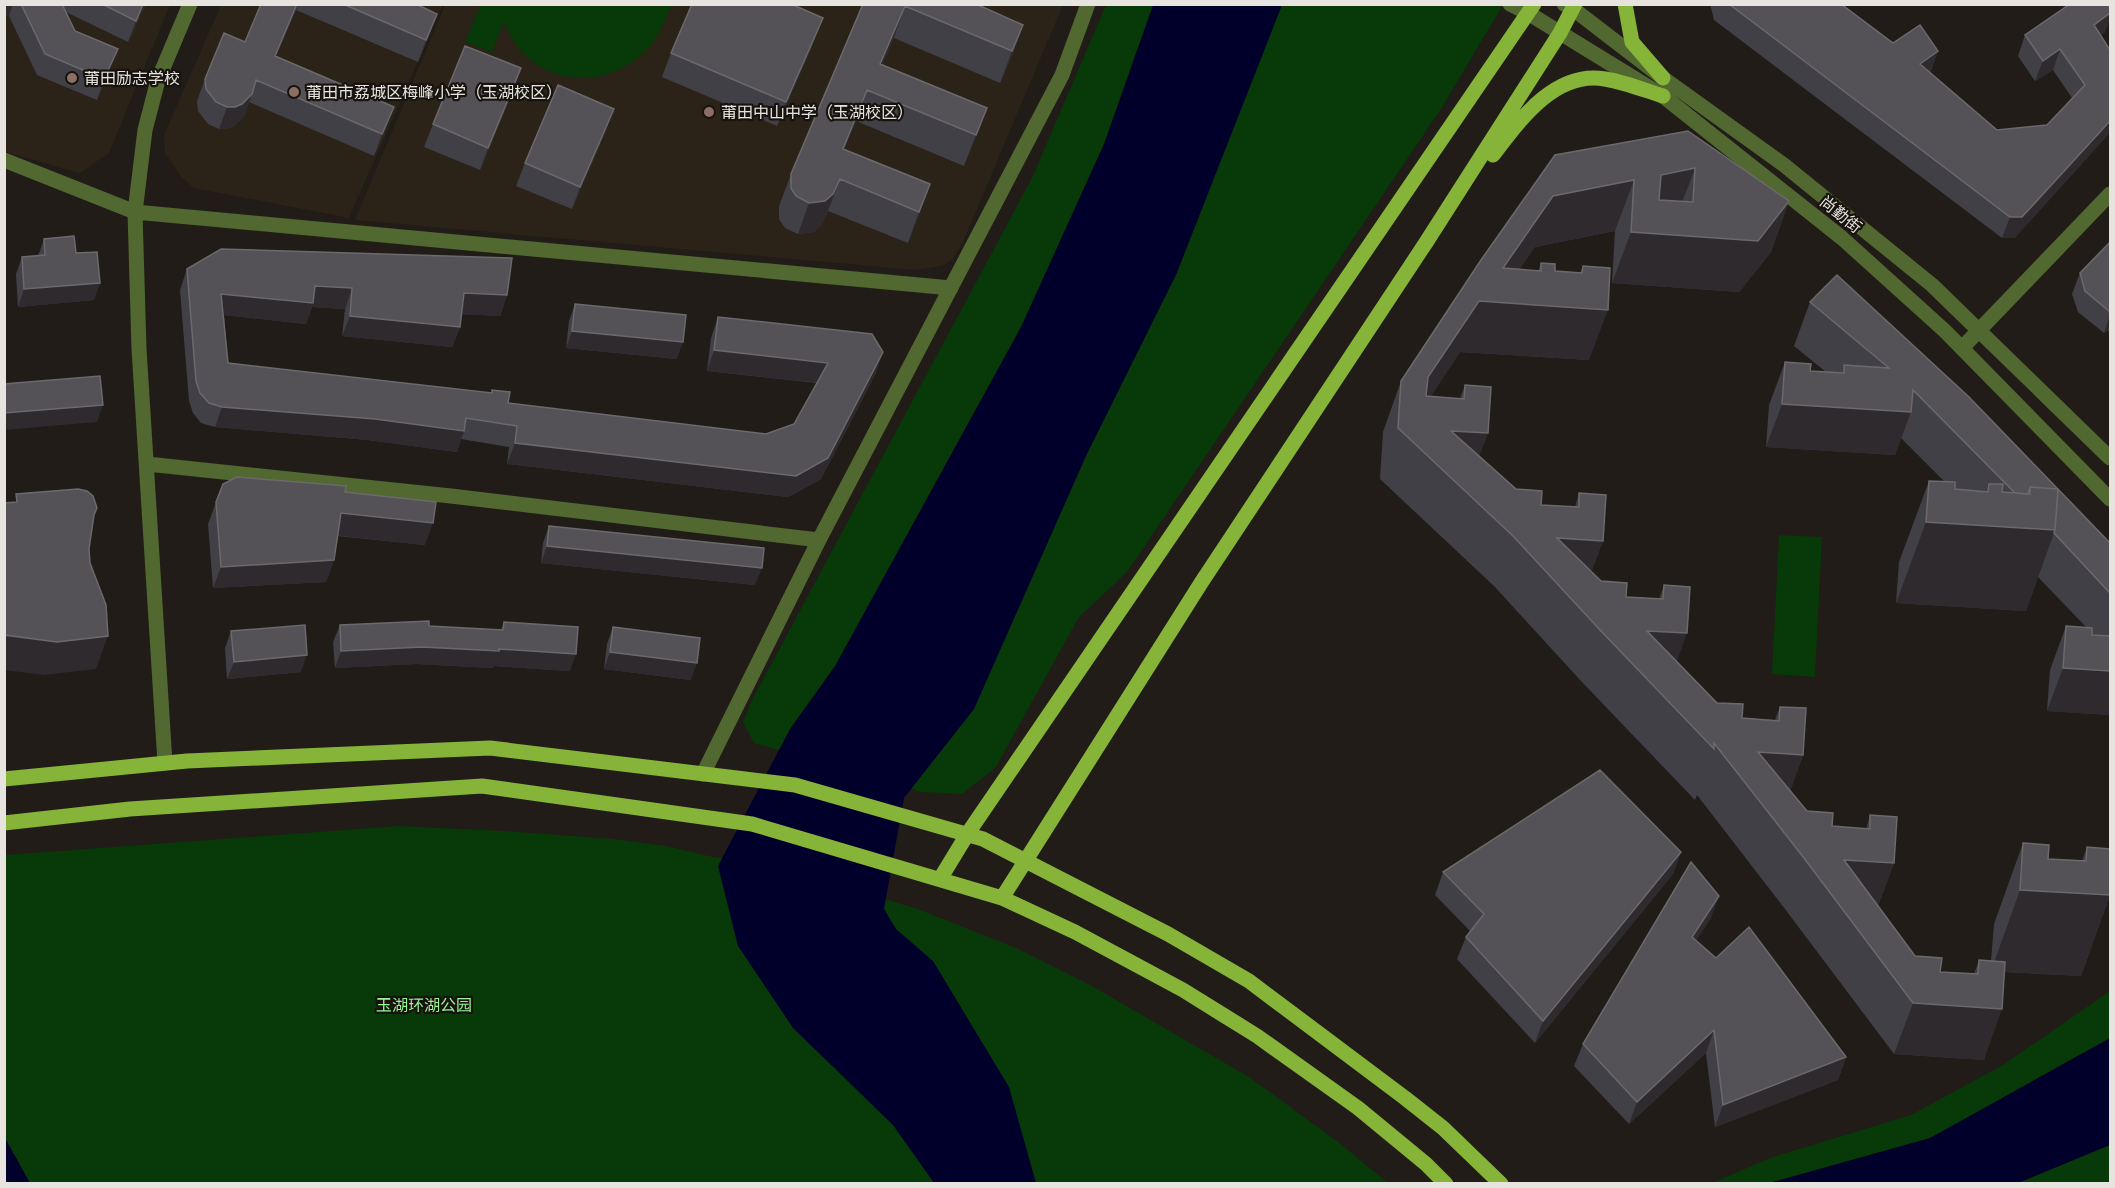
<svg xmlns="http://www.w3.org/2000/svg" width="2115" height="1188" viewBox="0 0 2115 1188" font-family="'Fira Sans Condensed','Noto Sans SC',sans-serif">
<style>
.built{fill:#2b2218}
.green{fill:#073909}
.water{fill:#00002a}
.lines{fill:none;stroke-linecap:round;stroke-linejoin:round}
.minor{stroke:#516831;stroke-width:15}
.major{stroke:#85b438;stroke-width:15}
.wall{fill:#424047}
.shaded-wall{fill:#2e2a2d}
.building{fill:#545257;stroke:#6b696c;stroke-width:1.5;fill-rule:evenodd}
.education-dot{fill:#8d6e63;stroke:#18130e;stroke-width:2}
.labels{text-anchor:middle;stroke-width:4.5;stroke-linejoin:round;paint-order:stroke}
.poi-label{font-size:16px;fill:#e7e4e0;stroke:#18130e;text-anchor:start}
.street-label{font-size:16px;fill:#e7e4e0;stroke:#18130e}
.park-label{font-size:16px;fill:#97f493;stroke:#18130e}
</style>
<rect width="100%" height="100%" fill="#211c17"/>
<path class="built" d="M4,5h166l-61,148 -29,20 -75,-21z
M221,5h222l-94,213 -155,-30 -12,-10 -17,-25 -1,-18z
M445,5h618l-100,237 -11,18 -10,6 -27,4 -560,-50z"/>
<path class="green" d="M481,4h191v1c-7,15 -13,32 -25,44 -46,48 -121,35 -143,-28l-12,31 -27,-10z
M1106,5h397l-62,104 -314,463 -48,45 -83,150 -34,27 -41,-2 -167,-49 -11,-21 10,-24 279,-520z
M1779,535l43,2 -7,140 -43,-3z
M399,826l105,5 109,8 53,7 47,11 54,7 151,45 98,39 76,38 157,91 89,65 50,41 -1383,1v-329z
M2110,991v192l-400,1 60,-26 141,-43 92,-50z"/>
<path class="water" d="M1153,5h129l-106,270 -90,181 -112,253 -70,89 -20,111 12,20 37,32 76,126 27,96h-102l-41,-58 -100,-97 -55,-82 -20,-80 72,-137 45,-63 186,-339 83,-183z
M2110,1038v107l-92,38h-249l161,-45z
M5,1138l25,45h-25z"/>
<g class="lines">
<path class="minor" d="M1510,4l18,9 135,83 179,142 103,93 165,168
M1564,4l8,4 91,70 121,87 148,120 178,173
M4,160l131,52 816,76
M1962,348l148,-154
M147,464l304,32 368,44
M165,763l-26,-414 -4,-137 10,-82 13,-50 32,-76
M703,774l116,-234 243,-465 26,-71"/>
<path class="major" d="M1625,4l7,38 31,36
M1493,155c26,-34 62,-85 112,-76 19,3 39,11 58,17
M4,779l183,-18 303,-13 305,37 188,54 185,95 81,47 156,117 38,30 58,56
M4,823l126,-14 352,-23 270,38 250,74 73,34 108,58 74,46 101,72 68,56 20,20
M940,879l28,-46 566,-829
M1002,898l199,-315 226,-342 133,-208 15,-29"/>
</g>
<path class="wall" d="M4,4h142l-18,38 -62,-30 9,19 35,39 -13,30 -60,-25 -28,-59z
M261,4h155l21,10 -8,22 -11,26 -122,-52 -20,46 110,73 -12,27 -125,-54 -5,15 -10,9 -7,3h-8l-11,-5 -10,-13 -1,-10 8,-22 40,-37z
M863,4h113l47,21 -11,31 -12,27 -106,-45 -12,27 105,43 -23,58 -108,-45 -12,28 86,35 -22,59 -80,-32 -7,15 -7,6 -16,2 -13,-6 -6,-9v-13l12,-32z
M1710,4h131l52,39 45,8 -8,22 67,57 50,-5 25,-27 -19,-28 -18,11 -17,-25 7,-21 85,-22v5l-5,14 -4,3 9,15 -95,188h-13l-288,-218z
M814,42l-37,84 -115,-49 9,-24z
M513,91l-33,79 -56,-23 9,-23z
M606,131l-34,78 -56,-23 9,-23z
M1688,131l101,70 -18,51 -32,40 -127,-9 3,-52 -80,16 -16,22 19,2 3,-8 14,8 25,2 3,-7 6,94 -129,-8 -30,45 30,1 5,-13 23,48 -9,23 37,33 25,16 34,2 4,-14 24,48 -12,31 10,9 25,16 33,2 5,-14 13,77 40,41 25,15 33,2 5,-13 23,48 -13,36 17,20 25,15 34,3 4,-14 24,48 -16,43 37,50 25,16 34,2 5,-14 12,1 3,-37 29,-81 25,16 34,2 5,-14 23,48 -29,81 -77,-4 -20,88 -90,-6 -109,-145 -88,-114 -2,5 -114,-119 -86,-94 -115,-108 3,-47 18,-51 80,-121z
M44,239l32,14 24,30 -6,17 -76,7 -2,-33 6,-17 16,-1z
M2110,242v92l-2,-4 -4,3 -26,-21 -6,-18 8,-21z
M187,269l320,26 -7,21 -39,-2 -1,13 -8,20 -110,-11 3,-27 -33,-2 -6,17 -82,-9 4,48 263,30 1,-3 16,13 258,31 28,-10 23,-41 -110,-12 4,-33 7,-21 158,56 -55,106 -33,18 -281,-33 2,-17 -48,-8 -4,13 -89,-12 -153,-13 -14,-4 -8,-10 -4,-12 -9,-111z
M1810,302l300,241v172l-63,-4 3,-41 16,-44 20,1 -48,-50 -12,34 -130,-8 3,-41 30,-81 16,1 -44,-44 -6,17 -129,-8 3,-42 16,-43 25,9 16,1 -32,-26z
M575,304l102,55 -111,-11 3,-27z
M223,484l122,8 80,53 -87,-9 -4,24 -8,22 -113,6 -5,-64z
M549,526l206,59 -214,-22 2,-20z
M504,622l66,49 -76,-5 -1,2 -77,-4 -81,4 -2,-26 7,-17 89,1 72,4z
M613,627l78,53 -87,-11 3,-25z
M231,631l70,41 -74,7 -2,-31z
M1681,852l-8,22 -138,169 -78,-84 9,-22 4,-6 -35,-36 8,-23z
M1711,918l-15,22 20,18 130,99 -8,23 -123,47 -9,-74 -77,71 -55,-58 9,-22z"/>
<path class="shaded-wall" d="M4,4h9l-4,12h-5z
M143,4h3l-18,38 8,-21z
M297,4h1l-2,6 -29,68 8,-22z
M905,6l-11,32 -23,53 9,-27z
M2110,13v5l-5,14 -19,14 8,-21z
M437,14l-8,22 -11,26 8,-22z
M823,18l-9,24 -37,84 9,-24z
M1023,25l-11,31 -12,27 12,-32z
M118,49l-8,21 -13,30 7,-21z
M2060,49l-7,21 -18,11 8,-20z
M1938,51l-8,21 -18,13 8,-21z
M521,68l-8,23 -33,79 8,-22z
M867,90l-11,31 -24,59 11,-31z
M252,94l-8,23 -10,9 -7,3h-8l8,-22z
M394,107l-8,22 -12,27 8,-22z
M987,108l-12,32 -11,26 12,-31z
M614,109l-8,22 -34,78 8,-22z
M2110,121v12l-95,105h-13l8,-21z
M1695,168l-19,51 -34,7 19,-51z
M840,179l-12,32 -7,15 -7,6 -16,2 11,-31z
M1634,180l-19,51 -80,16 -39,56 112,7 -19,50 -129,-8 -51,76 19,-51 51,-76 74,-105z
M930,184l-11,32 -11,27 11,-31z
M1789,201l-18,51 -32,40 -127,-9 19,-51z
M100,283l-6,17 -76,7 6,-18z
M315,286l37,2 -7,21 -33,-2 -6,17 -92,-10 7,-20z
M464,293l43,2 -7,21 -44,-2z
M2110,315v9l-2,6 -4,3z
M350,316l110,11 -8,20 -110,-11z
M572,331l111,11 -6,17 -111,-11z
M714,350l114,13 -7,20 -114,-12z
M883,352l-7,21 -55,106 -33,18 -281,-33 8,-21 281,33z
M1782,404l129,8 -16,43 -129,-8z
M103,405l-6,17 -93,8v-17z
M222,407l153,12 89,12 -7,21 -89,-12 -153,-13z
M1451,431l37,2 -19,51z
M341,513l92,10 -8,22 -91,-10z
M1926,522l129,8 -29,81 -130,-8z
M1557,538l46,3 -19,51z
M547,546l215,22 -7,17 -214,-22z
M334,560l-8,22 -113,6 8,-21z
M1647,631l40,2 -18,51z
M4,635l104,1 -12,33 -52,6 -40,-5z
M422,647l77,2 77,5 -6,17 -76,-5 -1,2 -77,-4 -81,4 6,-17z
M610,652l87,11 -6,17 -87,-11z
M307,655l-6,17 -74,7 7,-17z
M2063,668l47,3v44l-63,-4z
M1758,752l45,3 -18,51z
M1681,852l-8,22 -138,169 8,-22z
M1844,860l50,3 -19,51z
M2020,890l90,5 -29,81 -90,-5z
M1719,896l-8,22 -27,41 8,-22z
M1913,1003l89,6 -18,51 -90,-6z
M1714,1030l-8,23 -77,71 8,-22z
M1846,1057l-8,23 -123,47 8,-22z"/>
<path class="building" d="M21,4h41l13,27 43,18 -14,30 -59,-25z
M102,4h41l-7,17z
M261,4h36l-22,52 119,51 -12,27 -126,-54 -4,14 -10,10 -7,3h-8l-11,-5 -10,-13 -1,-10 19,-46 21,9z
M343,4h73l21,10 -11,26z
M692,4h99l32,14 -37,84 -115,-49z
M863,4h113l47,21 -11,26 -107,-45 -25,58 107,44 -11,27 -109,-45 -24,59 87,35 -11,28 -79,-33 -7,15 -8,7 -16,2 -13,-7 -5,-8v-14z
M1729,4h112l52,39 27,-18 18,26 -18,13 77,66 50,-5 38,-40 -25,-36 -17,12 -18,-26 45,-31h38l2,4v5l-16,12 16,25v71l-88,96h-12z
M465,46l56,22 -33,80 -55,-24z
M558,85l56,24 -34,78 -55,-24z
M1688,131l101,70 -31,40 -127,-9 3,-52 -81,16 -50,72 38,3v-8l14,1v7l27,2 1,-7 27,2 -2,42 -129,-9 -51,76 -2,19 38,3 1,-14 26,2 -3,46 -37,-2 65,58 26,2 -1,14 38,2v-14l27,2 -3,46 -46,-3 44,43 26,2 -1,14 37,2 1,-14 26,2 -3,46 -40,-2 70,72 26,1 -1,14 37,3 1,-14 26,1 -3,47 -45,-3 49,59 26,2 -1,13 38,3v-14l27,2 -3,46 -50,-3 71,96 27,2 -2,14 38,2 1,-14 26,2 -3,47 -89,-6 -109,-145 -90,-115v6l-114,-119 -87,-94 -115,-108 3,-47 80,-121 74,-105zM1695,168l-2,34 -34,-2 2,-25z
M74,236l2,17 21,-1 3,31 -76,6 -2,-32 23,-2 -1,-16z
M2110,242v70l-25,-21 -5,-18z
M221,249l291,9 -5,37 -43,-2 -4,34 -110,-11 2,-28 -37,-2 -2,17 -92,-9 7,69 264,30v-3l18,2 -2,11 258,31 28,-10 34,-61 -114,-13 4,-33 154,17 11,18 -55,106 -32,18 -281,-33 2,-17 -51,-8 -2,13 -89,-12 -153,-12 -13,-4 -9,-10 -4,-12 -9,-112z
M1837,275l132,122 141,146v50l-56,-60 1,-3 3,-41 -28,-2 -2,7 -13,-1 -102,-103 -2,22 -129,-8 3,-42 26,2 -1,7 34,2v-8l45,3 -79,-66z
M575,304l111,11 -3,27 -111,-11z
M100,376l3,29 -99,8v-29z
M237,477l109,9 -1,6 91,10 -3,21 -92,-10 -7,47 -113,7 -5,-65 7,-18z
M1929,481l26,1v7l33,3 1,-8h14l-1,8 28,2v-7l28,2 -3,41 -129,-8z
M78,489l9,2 6,5 4,12 -3,7 -5,34 1,14 16,42 2,31 -51,6 -53,-7v-132l13,-1 -1,-8z
M549,526l215,22 -2,20 -215,-22z
M429,621v5l74,4 1,-8 74,5 -2,27 -77,-5v2l-77,-4 -81,4 -1,-26z
M305,625l2,30 -73,7 -3,-31z
M2066,626l26,2v7l18,1v35l-47,-3z
M613,627l87,11 -3,25 -87,-11z
M1600,770l81,82 -138,169 -77,-84 18,-23 -41,-42z
M2023,843l26,2 -1,14 38,2 1,-14 23,2v46l-90,-5z
M1691,862l28,34 -27,41 24,21 33,-31 97,130 -123,48 -9,-75 -77,72 -54,-58z"/>
<g class="education-dot">
<circle cx="72" cy="78" r="6"/>
<circle cx="294" cy="92" r="6"/>
<circle cx="709" cy="112" r="6"/>
</g>
<g class="labels">
<g class="poi-label">
<text x="84" y="84">莆田励志学校</text>
<text x="306" y="98">莆田市荔城区梅峰小学（玉湖校区）</text>
<text x="721" y="118">莆田中山中学（玉湖校区）</text>
</g>
<g class="street-label">
<text transform="translate(1841 214) rotate(39)" y="6">尚勤街</text>
</g>
<g class="park-label">
<text x="424" y="1011">玉湖环湖公园</text>
</g>
</g>
<rect width="2115" height="1188" fill="none" stroke="#e7e4e0" stroke-width="12"/>
</svg>
